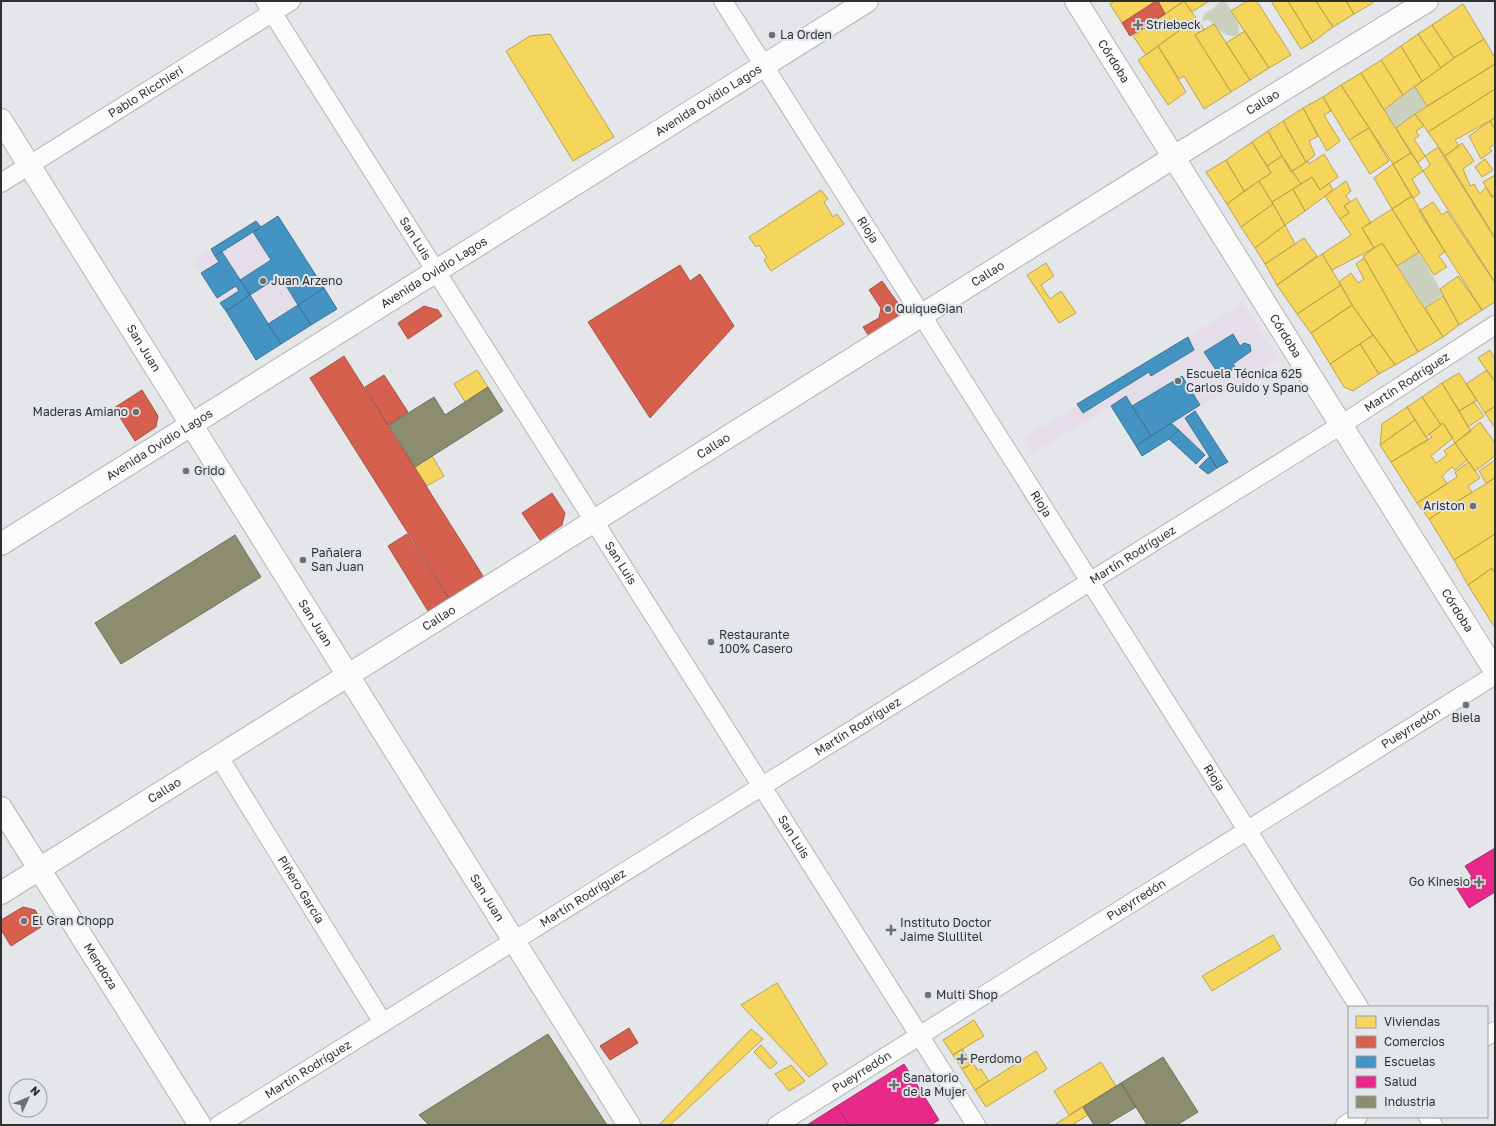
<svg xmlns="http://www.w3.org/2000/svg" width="1496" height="1126" viewBox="0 0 1496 1126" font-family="'Golos Text',sans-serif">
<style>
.industrial{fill:#e5dde8}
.green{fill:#ccd0bf}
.homes{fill:#f6d55c;stroke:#baa44f}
.shops{fill:#d6604d;stroke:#a45245}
.schools{fill:#4393c3;stroke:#3d7598}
.health{fill:#e7298a;stroke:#b02b70}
.industry{fill:#8c8c6e;stroke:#70705c}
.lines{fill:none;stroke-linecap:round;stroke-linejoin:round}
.street-casing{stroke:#b4b5b7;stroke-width:20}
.secondary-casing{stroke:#b4b5b7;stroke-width:24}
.street{stroke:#fbfbfc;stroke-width:18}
.secondary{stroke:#fbfbfc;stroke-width:22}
.poi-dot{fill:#6e7072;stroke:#e2e6eb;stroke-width:1.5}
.labels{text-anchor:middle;stroke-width:4;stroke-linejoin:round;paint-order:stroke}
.poi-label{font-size:12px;fill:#2f3032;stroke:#e2e6eb;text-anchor:start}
.street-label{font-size:12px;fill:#2f3032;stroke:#e2e6eb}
</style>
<rect width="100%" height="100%" fill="#e4e6e9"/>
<path class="industrial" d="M278,216l59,93 -81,51 -63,-100 63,-39 5,6z
M1243,303l36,56 -84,52 33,51 -20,12 -39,-35 -27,17 -31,-50 -79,48 -9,-16z"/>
<path class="green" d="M1220,1h5c7,11 15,20 14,34 -14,4 -21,-6 -30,-15l-7,1 3,-8 9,-5z
M1415,87l12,19 -31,22 -12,-18z
M1419,252l24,42 -18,14 -28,-42z"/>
<path class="homes" d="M1115,1h41l-34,22 -12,-19z
M1158,1h51l-17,11 -8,-11 -19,13z
M1184,1l12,17 -50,37 -13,-19z
M1247,1h9l4,5 31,49 -22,13 -38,-57z
M1271,1h17l25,41 -12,7z
M1288,1h28l17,26 -20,15z
M1316,1h30l8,13 -21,13z
M1346,1h26l1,2 -19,11z
M1463,4l21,35 -30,19 -22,-33z
M1196,18l8,11 -9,6 36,57 -27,17 -20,-33 -5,3 -21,-33z
M1214,24l36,56 -19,12 -36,-57z
M1432,25l22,33 -13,10 -23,-34z
M1245,31l24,37 -19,12 -24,-37z
M550,34l64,103 -41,24 -67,-110 24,-15z
M1418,34l23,34 -19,13 -21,-35z
M1484,39l11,19v6l-68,42 -12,-19 39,-29z
M1158,46l28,46 -18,13 -30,-45z
M1401,46l21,35 -19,14 -22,-35z
M1381,60l22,35 -19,15 -23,-37z
M1495,64v25l-67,43 -13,-18z
M1361,73l50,80 -18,11 -52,-79z
M1341,85l28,43 -20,12 -26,-43z
M1495,89v29l-40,22 4,6 -14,10 -17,-24z
M1323,97l8,14 -7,4 16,26 -13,10 -24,-43z
M1303,108l15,28 -9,5 6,14 -9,7 -23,-41z
M1415,114l9,12 -8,5 3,5 -5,3 11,17 -7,7 -22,-35z
M1495,118v11l-5,-8z
M1283,121l23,41 -15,10 -23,-41z
M1490,121l5,8v15l-6,4 3,3 -11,8 -12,-23z
M1369,128l20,33 -19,13 -21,-34z
M1268,131l14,25 -15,10 -15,-24z
M1252,142l19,31 -27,18 -18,-31z
M1462,143l12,18 -11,8 7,17 4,-2 6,10 6,-7 6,10 3,-2v43l-50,-82z
M1438,147l57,92v43l-72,-111 7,-6 -5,-9z
M1411,153l12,18 -11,8 8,14 -7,6 -20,-35z
M1324,154l14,23 -18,13 -8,-13 -11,7 -9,-13 16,-10 1,3z
M1282,156l19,28 -29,18 -13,-21 12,-8 -4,-7z
M1485,159l8,11 -11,7 -7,-10z
M1226,160l18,31 -17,13 -21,-32z
M1393,164l19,32 -20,13 -18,-31z
M1495,175v20l-3,2 -9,-15z
M1312,177l8,13 9,-7 4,7 -28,21 -12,-22z
M1259,181l14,23 -32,23 -14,-23z
M1346,181l5,10 -5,5 4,6 -6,4 5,7 -9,6 -15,-23z
M1293,189l12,22 -20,14 -13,-23z
M821,190l7,9 -4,3 9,15 4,-3 7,10 -73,47 -7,-11 3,-2 -8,-13 -3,2 -7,-10z
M1412,196l33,56 -6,4 8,11 -13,8 -42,-66z
M1356,198l15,25 -9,5 12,20 -42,22 -10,-16 29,-19 -11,-16 9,-6 -5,-7z
M1433,202l9,13 5,-4 48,72v19l-13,8 -63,-99z
M1273,204l12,21 -30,23 -14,-21z
M1392,209l27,43 -22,14 -15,-23 -8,5 -12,-20z
M1285,225l10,19 -30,20 -10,-16z
M1304,238l13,18 -40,29 -12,-21z
M1382,243l61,94 -25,15 -55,-96z
M1322,254l19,31 -44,29 -20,-29z
M1364,258l54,94 -23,13 -43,-60 -13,-23 12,-9 7,10 6,-4 -8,-15z
M1046,263l8,13 -13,9 9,14 11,-8 15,22 -17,10 -32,-48z
M1458,276l24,34 -23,15 -19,-36z
M1341,285l11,20 -41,28 -14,-19z
M1443,296l16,29 -16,12 -18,-29z
M1352,305l21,30 -43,29 -19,-31z
M1373,335l22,30 -16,9 -19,-30z
M1360,344l19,30 -26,17 -9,-4 -14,-23z
M1490,350l5,10v22l-17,-24z
M477,370l11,17 -23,15 -11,-18z
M1487,370l8,12v24l-10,7 -19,-29z
M1459,373l18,27 -18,11 -17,-28z
M1442,383l29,48 -16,12 -12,-20 -2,2 -19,-28z
M1422,397l19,28 -15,12 -19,-30z
M1474,402l10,14 -16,11 -9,-16z
M1495,406v22l-10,-15z
M1407,407l8,13 -35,25 2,-21z
M1415,420l13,20 -37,22 -11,-17z
M1480,422l15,21v13l-20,15 -20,-28z
M1443,423l10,15 -22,18 5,7 11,-8 -3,-4 11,-8 12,17 -12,10 -3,-3 -10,9 5,8 -30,19 -26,-41 41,-25 -3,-3z
M432,456l12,20 -17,10 -12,-19z
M1495,460v18l-9,5 -7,-12z
M1469,462l11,16 -12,8 4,6 -43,27 -12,-16 40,-26 -2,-5z
M1495,478v56l-41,26 -25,-41z
M1495,534v39l-3,-5 -24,17 -14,-25z
M1492,568l3,5v55l-27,-43z
M1273,935l8,14 -69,42 -10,-15z
M777,983l50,81 -18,13 -68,-72z
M974,1020l10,16 -31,19 -10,-15z
M751,1029l12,10 -93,86h-11z
M761,1045l16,18 -7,6 -16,-17z
M962,1049l10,15 -10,5 -9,-14z
M1036,1051l11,18 -61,38 -11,-17z
M1101,1062l15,24 -47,29 -15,-24z
M973,1063l5,8 3,-2 8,12 -14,9 -13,-21z
M791,1065l14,16 -16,10 -14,-17z
M1083,1107l5,8 -16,10h-18z"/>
<path class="shops" d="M1156,1h2l7,13 -35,22 -8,-13z
M680,265l10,16 10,-7 34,52 -84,92 -62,-96z
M882,281l18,25 -4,16 -26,16 -7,-11 16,-9 2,-10 -12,-18z
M424,306l14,4 4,6 -34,23 -10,-16z
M344,356l139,220 -34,22 -139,-220z
M384,375l24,37 -20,13 -23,-38z
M142,390l16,26 -2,11 -21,14 -21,-33z
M552,493l13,20 -3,12 -22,15 -18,-27z
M407,534l41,64 -20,13 -40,-65z
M23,907l12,3 9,15 -33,21 -10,-16v-10z
M629,1028l9,15 -28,17 -10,-14z"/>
<path class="schools" d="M278,216l46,72 -26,17 -18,-29 -30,19 -10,-15 31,-20 -18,-28z
M256,221l5,6 -46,29 -4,-7z
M222,252l28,43 -24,16 -6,-8 19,-12 -3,-5 -19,12 -16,-25 18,-11 -4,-6z
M324,288l13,21 -26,16 -13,-20z
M250,295l31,49 -25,16 -30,-49z
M298,305l13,20 -30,19 -13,-20z
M1233,334l7,12 4,-3 6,2 1,6 -18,13 3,4 -8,5 -3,-4 -7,4 -14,-21z
M1188,337l6,13 -43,26 -2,-4 -66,41 -6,-9z
M1182,376l18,29 -49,31 -19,-30z
M1126,396l25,40 -15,10 -25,-40z
M1195,411l33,51 -11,6 -32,-50z
M1171,423l8,7 -10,9 -27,17 -6,-10z
M1179,430l26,25 -9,9 -27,-25z
M1210,456l7,12 -9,6 -9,-7z"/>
<path class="health" d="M1495,848v44l-26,16 -13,-21 16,-10 -7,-11z
M904,1064l35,56 -8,5h-82l-12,-19z
M837,1106l12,19h-42z"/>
<path class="industry" d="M488,387l15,24 -88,56 -26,-42 45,-28 11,18z
M235,535l26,42 -140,87 -26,-41z
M548,1034l59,91h-178l-10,-10z
M1163,1057l35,55 -21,13h-30l-26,-42z
M1121,1083l15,24 -30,18h-12l-11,-18z"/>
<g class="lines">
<defs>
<g id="street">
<path id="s1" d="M265,1l711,1124"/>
<path id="s2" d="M723,1l636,1006"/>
<path id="s3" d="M1,183l290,-182"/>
<path id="s4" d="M219,757l164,266"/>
<path d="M1487,1036l8,-5"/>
<path d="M1428,1117l5,8"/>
<path id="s5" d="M219,1125l1122,-700 154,-100"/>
<path id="s6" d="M777,1125l718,-450"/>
<path d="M1345,1125l13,-8"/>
</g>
<g id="secondary">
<path id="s7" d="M1076,1l419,670"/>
<path id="s8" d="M1,120l628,1005"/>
<path id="s9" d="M1,544l866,-543"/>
<path id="s10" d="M1,808l199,317"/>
<path id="s11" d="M1,893l1173,-736 253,-156"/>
</g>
</defs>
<use href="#street" class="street-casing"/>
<use href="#secondary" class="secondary-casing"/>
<use href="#street" class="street"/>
<use href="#secondary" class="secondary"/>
</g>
<g class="poi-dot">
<path d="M1136 19h4v4h4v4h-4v4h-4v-4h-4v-4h4z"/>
<circle cx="772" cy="35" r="4"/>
<circle cx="263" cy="281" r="4"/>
<circle cx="888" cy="309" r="4"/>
<circle cx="1178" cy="381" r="4"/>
<circle cx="136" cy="412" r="4"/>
<circle cx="186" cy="471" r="4"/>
<circle cx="1473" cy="506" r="4"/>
<circle cx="303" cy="560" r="4"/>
<circle cx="711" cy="642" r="4"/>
<circle cx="1466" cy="705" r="4"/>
<path d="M1477 876h4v4h4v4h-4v4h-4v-4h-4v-4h4z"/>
<circle cx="24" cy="921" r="4"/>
<path d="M889 924h4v4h4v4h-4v4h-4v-4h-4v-4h4z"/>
<circle cx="928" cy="995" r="4"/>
<path d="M960 1053h4v4h4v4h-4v4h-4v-4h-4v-4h4z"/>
<path d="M892 1079h4v4h4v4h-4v4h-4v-4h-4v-4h4z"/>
</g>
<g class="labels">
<g class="poi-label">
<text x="1146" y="29">Striebeck</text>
<text x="780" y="39">La Orden</text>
<text x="271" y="285">Juan Arzeno</text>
<text x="896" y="313">QuiqueGian</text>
<text x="1186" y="378">Escuela Técnica 625<tspan x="1186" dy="14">Carlos Guido y Spano</tspan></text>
<text x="128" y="416" text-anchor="end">Maderas Amiano</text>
<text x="194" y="475">Grido</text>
<text x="1465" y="510" text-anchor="end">Ariston</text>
<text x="311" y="557">Pañalera<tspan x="311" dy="14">San Juan</tspan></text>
<text x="719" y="639">Restaurante<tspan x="719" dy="14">100% Casero</tspan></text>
<text x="1466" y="722" text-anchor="middle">Biela</text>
<text x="1470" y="886" text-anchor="end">Go Kinesio</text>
<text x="32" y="925">El Gran Chopp</text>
<text x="900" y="927">Instituto Doctor<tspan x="900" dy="14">Jaime Slullitel</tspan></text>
<text x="936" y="999">Multi Shop</text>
<text x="970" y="1063">Perdomo</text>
<text x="903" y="1082">Sanatorio<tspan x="903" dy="14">de la Mujer</tspan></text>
</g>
<g class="street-label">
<text dy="4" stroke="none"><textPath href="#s7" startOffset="71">Córdoba</textPath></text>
<text dy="4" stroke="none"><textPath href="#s3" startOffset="171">Pablo Ricchieri</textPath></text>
<text dy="4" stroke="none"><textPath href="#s9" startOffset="835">Avenida Ovidio Lagos</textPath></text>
<text dy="4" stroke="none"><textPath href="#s11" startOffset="1489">Callao</textPath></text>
<text dy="4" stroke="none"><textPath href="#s2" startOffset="271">Rioja</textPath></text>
<text dy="4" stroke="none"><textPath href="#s1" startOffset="281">San Luis</textPath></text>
<text dy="4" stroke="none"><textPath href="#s9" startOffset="511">Avenida Ovidio Lagos</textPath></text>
<text dy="4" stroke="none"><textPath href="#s11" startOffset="1165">Callao</textPath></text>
<text dy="4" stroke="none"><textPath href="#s7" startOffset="395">Córdoba</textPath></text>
<text dy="4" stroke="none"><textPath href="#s8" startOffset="269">San Juan</textPath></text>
<text dy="4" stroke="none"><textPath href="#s5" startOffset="1401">Martín Rodríguez</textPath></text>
<text dy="4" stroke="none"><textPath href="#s9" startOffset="187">Avenida Ovidio Lagos</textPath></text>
<text dy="4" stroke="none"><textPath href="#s11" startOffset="841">Callao</textPath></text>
<text dy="4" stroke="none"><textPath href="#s2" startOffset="595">Rioja</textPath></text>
<text dy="4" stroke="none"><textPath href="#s5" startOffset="1077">Martín Rodríguez</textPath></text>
<text dy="4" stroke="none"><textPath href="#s1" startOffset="665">San Luis</textPath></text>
<text dy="4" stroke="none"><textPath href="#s7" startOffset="719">Córdoba</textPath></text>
<text dy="4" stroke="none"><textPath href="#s11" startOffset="517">Callao</textPath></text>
<text dy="4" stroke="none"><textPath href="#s8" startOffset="593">San Juan</textPath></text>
<text dy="4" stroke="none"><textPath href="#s5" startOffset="753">Martín Rodríguez</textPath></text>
<text dy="4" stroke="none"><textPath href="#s6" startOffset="748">Pueyrredón</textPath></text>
<text dy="4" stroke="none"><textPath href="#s2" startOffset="919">Rioja</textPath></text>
<text dy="4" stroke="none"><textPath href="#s11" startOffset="193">Callao</textPath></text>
<text dy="4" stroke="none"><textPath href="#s1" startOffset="989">San Luis</textPath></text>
<text dy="4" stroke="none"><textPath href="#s4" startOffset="156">Piñero García</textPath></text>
<text dy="4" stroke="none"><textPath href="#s8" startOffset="917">San Juan</textPath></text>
<text dy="4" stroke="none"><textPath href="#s5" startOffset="429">Martín Rodríguez</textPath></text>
<text dy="4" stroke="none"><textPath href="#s6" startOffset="424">Pueyrredón</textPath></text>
<text dy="4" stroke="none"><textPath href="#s10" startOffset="187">Mendoza</textPath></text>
<text dy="4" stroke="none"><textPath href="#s5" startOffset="105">Martín Rodríguez</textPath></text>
<text dy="4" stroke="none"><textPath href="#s6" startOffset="100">Pueyrredón</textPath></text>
</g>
</g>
<rect width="1496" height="1126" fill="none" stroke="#2f3032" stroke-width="4"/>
<rect x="1348" y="1006" width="140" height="112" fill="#e2e6eb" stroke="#9a9da1"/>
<rect x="1356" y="1016" width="20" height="12" fill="#f6d55c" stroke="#9a9da1"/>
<text x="1384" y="1026" font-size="12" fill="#2f3032">Viviendas</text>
<rect x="1356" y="1036" width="20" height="12" fill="#d6604d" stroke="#9a9da1"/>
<text x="1384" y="1046" font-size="12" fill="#2f3032">Comercios</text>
<rect x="1356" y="1056" width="20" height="12" fill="#4393c3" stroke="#9a9da1"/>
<text x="1384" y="1066" font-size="12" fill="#2f3032">Escuelas</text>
<rect x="1356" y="1076" width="20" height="12" fill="#e7298a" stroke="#9a9da1"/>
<text x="1384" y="1086" font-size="12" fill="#2f3032">Salud</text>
<rect x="1356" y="1096" width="20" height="12" fill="#8c8c6e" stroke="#9a9da1"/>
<text x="1384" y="1106" font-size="12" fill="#2f3032">Industria</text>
<g transform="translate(28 1098) rotate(46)"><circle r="19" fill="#e2e6eb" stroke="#9a9da1"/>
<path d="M0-3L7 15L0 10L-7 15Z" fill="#6e7072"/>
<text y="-6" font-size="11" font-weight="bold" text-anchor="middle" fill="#2f3032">N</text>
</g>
</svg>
